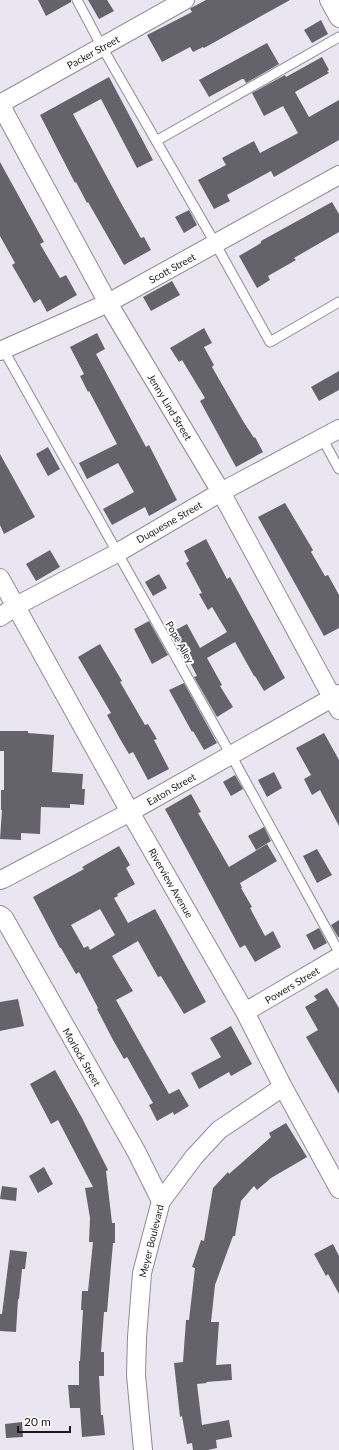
<svg xmlns="http://www.w3.org/2000/svg" width="339" height="1450" viewBox="0 0 339 1450" font-family="Lato,sans-serif">
<style>
.building{fill:#64626b;fill-rule:evenodd}
.lines{fill:none;stroke-linecap:round;stroke-linejoin:round}
.service-casing{stroke:#8e8b96;stroke-width:11}
.minor-casing{stroke:#8e8b96;stroke-width:20}
.service{stroke:#fff;stroke-width:9}
.minor{stroke:#fff;stroke-width:18}
.labels{text-anchor:middle;stroke-width:4;stroke-linejoin:round;paint-order:stroke}
.street-label{font-size:10px;fill:#1b191e;stroke:#fff}
</style>
<rect width="100%" height="100%" fill="#e9e6f2"/>
<path class="building" d="M38,0h33v2l-25,14z
M88,0h19l7,11 -15,8z
M206,0h84l-86,48 -1,-1 -10,5 -3,-5 -28,15 -15,-27 45,-23 -2,-3 1,-1z
M321,20l7,14 -16,9 -8,-13z
M267,43l12,21 -33,19 -2,-4h-2l-33,18 -10,-17z
M322,57l7,13 -2,1 2,2 -34,19 14,25 30,-17v40l-65,37 -3,-6 -44,24 3,6 -16,8 -16,-29 28,-15 -4,-7 32,-17 6,12 38,-20 -15,-27 -19,10 -12,-23 33,-18 1,2z
M109,77l44,83 -16,8 -36,-69 -28,15 48,89 20,35 3,-1 7,13 -27,15 -36,-63 -1,1 -11,-21 -1,1 -35,-68z
M0,162l44,80 -4,2 20,34 6,-3 11,20 -30,17 -7,-13 -6,4 -22,-38 3,-2 -15,-27z
M332,202l7,12v18l-45,26 2,2 -28,16 2,4 -13,8 -18,-32 22,-13v-2l18,-10z
M189,210l8,15 -13,8 -9,-16z
M172,281l8,14 -29,16 -8,-14z
M204,328l8,15 -8,4 10,18 -2,2 31,54 11,17 1,-1 8,15 -27,15 -36,-66 5,-3 -23,-38 -3,2 -9,-14z
M97,333l8,16 -9,5 50,93 3,-2 28,55 -28,16 -4,-9 -33,18 -9,-16 31,-17 -16,-29 -31,16 -8,-16 38,-19 -28,-53 -1,1 -8,-16 4,-2 -14,-27z
M339,371v19l-20,11 -8,-14z
M48,447l12,22 -12,7 -12,-22z
M0,454l35,63 -31,17 -4,-9z
M285,503l28,47 -2,2 14,24 3,-1 11,20v33l-15,8 -66,-119z
M206,539l21,40 3,-2 55,101 -21,13 -9,-15h-1l-19,-34 -28,16 15,27 -2,1 13,21 -16,10 -23,-40 3,-1 -15,-29 -4,2 -8,-16 17,-9 13,24 27,-16 -15,-25 -4,3 -9,-16 3,-1 -16,-30 3,-2 -5,-10z
M50,550l10,17 -24,14 -10,-17z
M159,574l8,14 -14,8 -8,-14z
M149,621l19,34 -16,9 -18,-35z
M100,644l22,37 -2,1 25,43 3,-1 9,15 -3,1 15,29 -21,11 -15,-28 -4,2 -9,-15 -13,-24 4,-2 -33,-56z
M184,683l33,60 -13,7 -11,-19 -1,1 -23,-42z
M0,731h28v2l26,2 -2,37 31,2 -1,15h3l-1,16 -14,-1v4l-29,-1 -1,27 -19,-1v7l-21,-1 2,-29h-1v-20h3v-39h-4z
M324,733l15,27v66l-19,-36 -8,5 -8,-16 7,-4 -15,-27z
M274,772l8,16 -15,9 -9,-17z
M235,775l8,14 -12,7 -8,-14z
M191,794l10,18 -3,1 31,54 38,-23 10,17 -37,22 2,5h-1l11,19 -2,1 15,28 8,-5 8,16 -26,15 -10,-17 -5,3 -75,-139z
M264,827l7,14 -15,9 -8,-14z
M119,846l11,19 -4,3 9,16 -18,10 1,2 -4,2 14,25 27,-14 51,93 -22,12 -23,-38 -3,1 -20,-36 -26,15 21,35 -17,9 53,94 10,-5 10,17 -15,9 -1,-3 -16,9 -8,-16 4,-2 -26,-46 -3,2 -11,-19 -16,-31 1,-1 -19,-36 -3,2 -15,-26h-1l-27,-51 51,-28 -2,-2zM100,909l15,26 -25,15 -2,-4 -4,2 -13,-23z
M317,849l15,26 -15,8 -14,-27z
M339,920v17h-1l-7,-12z
M319,928l8,15 -13,7 -8,-15z
M327,988l12,20v86l-33,-57 12,-7 -13,-23 12,-7 -3,-4z
M18,999l6,27 -24,5v-29z
M231,1026l21,38 -21,12 -2,-4 -30,17 -8,-16 30,-16 -11,-19z
M55,1070l27,48 26,52 -2,1 6,52h3v20h-2l-6,69h-3l-3,40h3v24h-5l2,39h2l2,20 -23,2 -2,-29h-10l-2,-23h11v-24h1l3,-51h-2l1,-19h6l5,-49h-4l1,-24 -5,-30 8,-1 -35,-67 -7,4 -21,-40z
M286,1123l21,34 -36,21 -14,12 -3,-4 -13,15 -6,35h-2l-18,49 -4,37h8l-3,43 15,-1 1,16 -26,2 1,1 -10,1 5,41 27,-5 3,17 -16,3 1,8 -9,2h-15l-1,-7 -5,1 -5,-28 -2,1 -6,-54 9,-1 3,-42h3l6,-52 -3,-1 9,-27 3,1 9,-53 15,-16 1,2 42,-37 -2,-4z
M44,1167l9,17 -15,9 -9,-17z
M2,1186l15,2 -1,13 -16,-2z
M333,1244l6,12v38l-11,-20 -2,2 -12,-22z
M10,1250l17,2 -2,17h-3l-3,30h-1l-2,33 -16,-1v-17h2z
M22,1422l1,15 -17,1 -1,-14z"/>
<g class="lines">
<defs>
<path id="service" d="M77,0l25,47 113,196 55,99 69,-40
M156,141l183,-104
M2,347l229,408 108,197
M322,438l17,31"/>
<path id="minor" d="M329,0l10,18
M0,104l108,199 113,189 118,218
M0,104l185,-104
M0,351l108,-48 231,-128
M0,578l130,234 115,200 38,75 56,102
M0,617l16,-11 101,-53 104,-61 118,-63
M0,880l3,-1 127,-67 209,-118
M0,915l4,3 132,233 25,50
M245,1012l94,-55
M143,1450l-7,-75 1,-38 5,-64 19,-72 33,-44 25,-27 64,-43"/>
</defs>
<use href="#service" class="service-casing"/>
<use href="#minor" class="minor-casing"/>
<use href="#service" class="service"/>
<use href="#minor" class="minor"/>
</g>
<g class="labels">
<g class="street-label">
<text transform="translate(93 52) rotate(-29)" y="4">Packer Street</text>
<text transform="translate(172 268) rotate(-29)" y="4">Scott Street</text>
<text transform="translate(170 407) rotate(59)" y="4">Jenny Lind Street</text>
<text transform="translate(169 522) rotate(-30)" y="4">Duquesne Street</text>
<text transform="translate(180 642) rotate(61)" y="4">Pope Alley</text>
<text transform="translate(171 789) rotate(-30)" y="4">Eaton Street</text>
<text transform="translate(171 883) rotate(60)" y="4">Riverview Avenue</text>
<text transform="translate(292 985) rotate(-31)" y="4">Powers Street</text>
<text transform="translate(82 1057) rotate(60)" y="4">Morlock Street</text>
<text transform="translate(151 1241) rotate(-76)" y="4">Meyer Boulevard</text>
</g>
</g>
<path d="M18 1426v6h52v-6" fill="none" stroke="#1b191e" stroke-width="2"/>
<text x="24" y="1426" font-size="12" fill="#1b191e" stroke="#ffffff" stroke-width="3" paint-order="stroke">20 m</text>
</svg>
